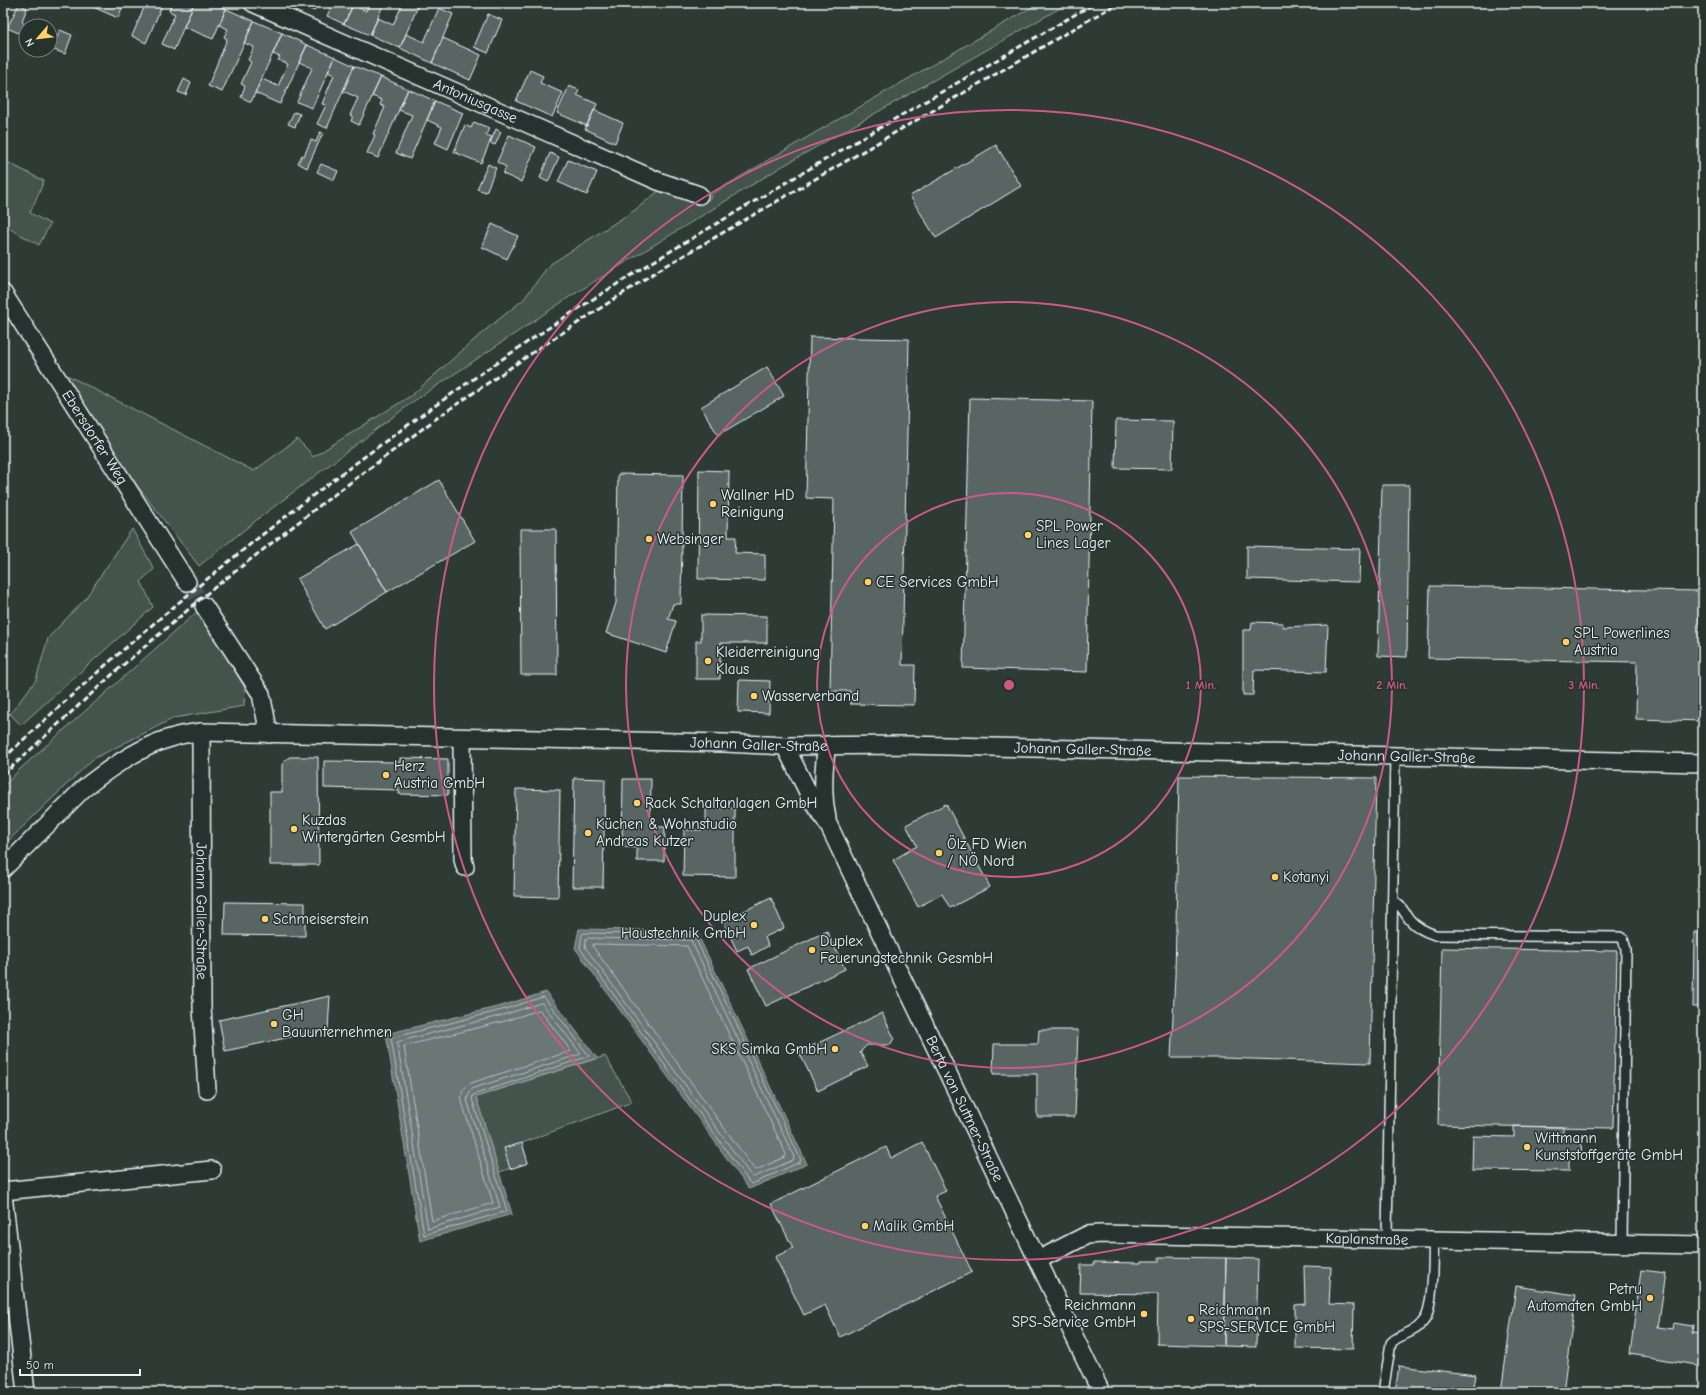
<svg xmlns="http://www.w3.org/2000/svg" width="1706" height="1395" viewBox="0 0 1706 1395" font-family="'Comic Neue',sans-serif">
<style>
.green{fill:#45524e;stroke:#96a2a3}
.water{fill:#6b7775;stroke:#9da8a9}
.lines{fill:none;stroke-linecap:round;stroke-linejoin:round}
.shore{stroke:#b6c0c4;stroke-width:1}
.building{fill:#596563;stroke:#e8f1f8}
.street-tunnel{stroke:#4a5652;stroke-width:17;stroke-dasharray:17 8;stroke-linecap:butt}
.lane-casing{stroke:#e8f1f8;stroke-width:12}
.street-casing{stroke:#e8f1f8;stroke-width:20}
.lane{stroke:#26332d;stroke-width:9}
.street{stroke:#26332d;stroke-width:17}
.rail{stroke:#e8f1f8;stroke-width:3;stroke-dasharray:6 3;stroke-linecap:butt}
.ring{fill:none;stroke:#cd598a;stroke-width:2}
.poi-dot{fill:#ffd166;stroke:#26332d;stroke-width:1.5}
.labels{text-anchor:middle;stroke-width:3;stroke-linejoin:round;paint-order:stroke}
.street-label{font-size:15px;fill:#e8f1f8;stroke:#26332d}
.poi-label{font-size:15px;fill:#e8f1f8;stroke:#26332d;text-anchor:start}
.centre{fill:#cd598a;stroke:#26332d;stroke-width:2}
.ring-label{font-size:12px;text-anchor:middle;font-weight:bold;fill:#cd598a;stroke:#26332d;stroke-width:3;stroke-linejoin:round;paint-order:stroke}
</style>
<rect width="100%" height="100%" fill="#2e3b35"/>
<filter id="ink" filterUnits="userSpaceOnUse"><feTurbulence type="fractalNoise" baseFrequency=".025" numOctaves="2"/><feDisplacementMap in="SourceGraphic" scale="8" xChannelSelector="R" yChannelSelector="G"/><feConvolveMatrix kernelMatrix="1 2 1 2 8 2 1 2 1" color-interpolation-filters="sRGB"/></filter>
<g filter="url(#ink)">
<path class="green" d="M1039,3h30l-288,164 -210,129 -157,105 -155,117 -60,48 -79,-103 -61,-92 195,100 43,-32 11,11 5,7 99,-62 70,-62 42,-34 25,-34 86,-55 26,-21 38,16 12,-7 -1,-3 65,-39z
M3,160l41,21 -14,32 20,11 -11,21 -36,-20z
M132,529l22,40 -13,12 12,26 -132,118 -11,-11 -7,6v-10l7,4 26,-34 12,-42 37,-39z
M200,609l45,79 -1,18 -70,12 -81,41 -90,87v-59l17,-18z
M605,1056l27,46 -110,41 6,20 -29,9 -23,-75z"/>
<path class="water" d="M579,929l117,2 111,233 -58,25 -174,-241z
M546,992l51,66 -121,39 36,117 -92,27 -34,-207 115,-28z"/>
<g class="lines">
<path class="shore" d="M584,933l110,2 107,225 -1,2 -48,22 -2,-1 -170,-235 2,-13z
M588,938l103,2 103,217 -1,3 -39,17h-2l-167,-230 1,-8z
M594,944l93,2 99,208 -1,3 -29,13 -2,-1 -161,-222z
M544,997l45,59 -116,39 -1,4 35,112 -83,24 -33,-197 111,-28z
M542,1003l39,51 -107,34 -4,3 -3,9 33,107 -72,22 -31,-187 106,-27z
M540,1010l31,41 -100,32c-7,4 -11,10 -9,19l31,101 -61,18 -28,-175 101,-25z"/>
</g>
<path class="building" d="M92,3h32l-6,15 -27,-12z
M146,3h17l-17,40 -14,-7z
M166,3h28l-20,47 -12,-6 13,-30 -6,-3 2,-6z
M194,3h19l13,6 -13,30 -29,-12z
M297,3h21l-4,8z
M333,3h15l5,2 -9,19 -17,-8z
M369,3h15l-14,32 -26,-11 9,-19 13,6z
M403,3h9l6,3 -18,42 -30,-13 8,-17 15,7z
M19,4l8,4 -5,13 4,6v9l-19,-8z
M439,8l14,6 -21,49 -32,-15 6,-14 18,8z
M226,9l28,12 -32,71 -14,-6 19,-47 -3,-2 4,-8 -9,-4z
M488,14l14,6 -14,33 -14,-6z
M254,21l28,12 -31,69 -10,-5 4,-11 -4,-2 10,-22 -3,-2 6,-13 -10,-4z
M60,30l12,5 -7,19 -13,-5z
M282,33l25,12 -27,59 -25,-11 7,-14 16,7 10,-22 -10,-4 2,-3 -7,-3z
M443,38l38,17 -11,25 -38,-17z
M307,45l28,12 -23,51 -15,-6 15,-34 -13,-6z
M335,57l19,9 -27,62 -10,-4 9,-19 -4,-1 12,-29 -6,-3z
M354,66l27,11 -22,48 -8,-4 2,-5 -3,-1 8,-17 -15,-7z
M530,70l13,6 -3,7 23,10 -11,24 -36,-16z
M381,77l27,12 -30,69 -11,-5 8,-18 -2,-1 12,-27 -5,-2 2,-5 -10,-4z
M184,79l7,4 -5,12 -8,-3z
M569,86l10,4 -2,5 20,9 -10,22 -30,-13z
M408,89l27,12 -25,58 -14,-6 16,-38 -13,-5z
M435,101l28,12 -15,36 -13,-6 7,-16 -15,-7z
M594,110l29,13 -8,20 -30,-14z
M294,112l6,2 -5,13 -7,-3z
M474,122l15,6 -3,7 6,2 -11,26 -27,-11 11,-27 6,3z
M496,129l5,3 -6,13 -5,-2z
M320,132l3,1 -16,35 -9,-5 4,-8 2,1 7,-16 5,2z
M509,135l27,12 -15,35 -18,-8 3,-7 -9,-5z
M996,145l25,41 -85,52 -26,-42z
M550,153l9,4 -11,25 -8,-4z
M568,160l29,12 -10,23 -29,-13z
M321,164l17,7 -4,9 -17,-8z
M488,164l8,4 -10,24 -9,-3z
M492,224l26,12 -11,23 -25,-12z
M810,337l99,2 -7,326h13l-1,40 -64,-1v-13h-20l4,-192 -28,-1z
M767,367l17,29 -66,39 -17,-28z
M970,398l122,3 -5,271 -124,-4z
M1116,420l57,1 -1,48 -57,-1z
M699,470l30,1 -1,66h8l-1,16 30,1v26l-67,-1z
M618,474l65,1 -2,129h-8l-5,15 8,2 -10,32 -60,-20 10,-30z
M439,480l36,61 -88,51 -35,-60z
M1382,485h27l-2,172 -29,-1z
M520,529h36l1,146h-36z
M359,544l28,48 -62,37 -28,-50z
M1247,546l113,3 -1,33 -112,-3z
M1430,586l270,5v36h3v94l-67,-2 1,-57 -209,-4z
M701,615l66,1v27h-47v36h-24v-38h5z
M1252,622l31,1v4l45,-2 -2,47 -72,-2 -1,25h-10v-65h8z
M739,680l31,1 -1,32 -31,-1z
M290,757h28l1,108h-49v-73h12v-27l3,-5z
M400,758l48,1v36l-49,-1v-4l-75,-2v-27l76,1z
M1179,776l197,2 -6,285 -147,-5h-52l4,-82z
M574,778l31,1 -2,108h-31z
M623,779h28l-1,48h15l-1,34h-27v-13l-15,-1z
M516,789l44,1 -2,107 -44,-1z
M946,804l44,83 -40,21 -8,-14 -24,13 -25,-47 24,-14 -11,-21z
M706,808h29v69l-52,-1 1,-46h22z
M771,898l13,30 -19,9 3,9 -16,9 -4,-9 -11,5 -14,-30z
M225,902l80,1v33l-81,-1z
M827,931l18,38 -79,37 -18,-37z
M1694,932h9v75h-10z
M1442,948l175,3 -4,177 -175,-3z
M330,996l-2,33 -103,22 -6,-31z
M882,1013l12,25 -4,7h-23l-7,7 8,14 -50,25 -19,-39z
M1039,1030h39l-3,87h-38v-43h-44l1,-30h44z
M1514,1126l49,1v12h19l-1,16h-12v16l-97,-1 1,-34 41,1z
M922,1142l24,49 -11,5 37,76 -132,65 -15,-32 -21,10 -29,-58 18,-9 -22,-44 115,-57 5,11z
M522,1143l6,20 -18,6 -6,-21z
M1159,1257l67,1 -2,88 -67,-2 1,-50 -78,-1 1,-28h13v-3l47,1v-2h18z
M1226,1258l32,1 -2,88 -32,-1z
M1304,1266l27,1 -2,37 25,1 -1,44 -58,-1v-43l10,-1z
M1641,1270l25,3 -8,54 14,2 1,-6 21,3 -1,7 10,1v32l-73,-12z
M1516,1286l60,9 -13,97h-62z
M1399,1366l77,9 -3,17h-78z"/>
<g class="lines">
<path class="street-tunnel" d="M187,582l17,24"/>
<defs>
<path id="lane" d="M1393,901c9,4 11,12 17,19 7,8 16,12 25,15l185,2 3,2 3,10 -4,294
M1387,1238l8,-482
M1383,1392l8,-49c8,-9 21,-9 29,-18 3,-3 6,-7 7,-10 6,-19 7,-55 6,-75"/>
<g id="street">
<path id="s1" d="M253,3l405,178 41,14"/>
<path id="s2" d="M3,293l184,289"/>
<path d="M204,606l57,88 8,40"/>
<path id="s3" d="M201,732l1,275 5,83"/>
<path d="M462,738l1,121 2,8"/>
<path id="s4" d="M785,746l27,54 16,24 273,568"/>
<path d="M827,818c-5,-24 -4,-48 0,-73"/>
<path id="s5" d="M3,869l80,-80c25,-20 59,-44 91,-52 8,-3 18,-4 27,-5l524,11 60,3 120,-1 798,18"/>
<path d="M3,1191l209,-21"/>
<path d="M3,1195l23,197"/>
<path id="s6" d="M1038,1260l49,-25 13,-1 603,11"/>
</g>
</defs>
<use href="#lane" class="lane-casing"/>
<use href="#street" class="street-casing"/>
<use href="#lane" class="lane"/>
<use href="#street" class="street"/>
<path class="rail" d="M3,759c163,-155 342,-295 529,-420 76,-51 155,-98 233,-144 110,-65 220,-128 330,-192
M3,775l112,-103 95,-81 113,-88 118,-88 97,-66 119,-78 461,-268"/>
</g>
</g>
<g class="ring">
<circle cx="1009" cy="685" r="192"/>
<circle cx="1009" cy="685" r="383"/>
<circle cx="1009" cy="685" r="575"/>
</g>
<g class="poi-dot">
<circle cx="713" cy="504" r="4"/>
<circle cx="1028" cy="535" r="4"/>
<circle cx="649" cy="539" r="4"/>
<circle cx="868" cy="582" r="4"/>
<circle cx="1566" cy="642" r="4"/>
<circle cx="708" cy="661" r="4"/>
<circle cx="754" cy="696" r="4"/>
<circle cx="386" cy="775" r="4"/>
<circle cx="637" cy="803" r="4"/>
<circle cx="294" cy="829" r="4"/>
<circle cx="588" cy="833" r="4"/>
<circle cx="939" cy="853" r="4"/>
<circle cx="1275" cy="877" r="4"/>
<circle cx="265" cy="919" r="4"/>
<circle cx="754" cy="925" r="4"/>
<circle cx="812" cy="950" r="4"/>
<circle cx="274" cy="1024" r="4"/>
<circle cx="835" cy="1049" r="4"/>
<circle cx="1527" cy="1147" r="4"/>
<circle cx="865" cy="1226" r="4"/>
<circle cx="1650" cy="1298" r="4"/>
<circle cx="1144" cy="1314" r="4"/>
<circle cx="1191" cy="1319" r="4"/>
</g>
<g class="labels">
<g class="street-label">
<text dy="5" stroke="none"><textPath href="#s1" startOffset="243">Antoniusgasse</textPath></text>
<text dy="5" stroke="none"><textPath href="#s2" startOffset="171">Ebersdorfer Weg</textPath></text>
<text dy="5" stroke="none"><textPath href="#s5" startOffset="804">Johann Galler-Straße</textPath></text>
<text dy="5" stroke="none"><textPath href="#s5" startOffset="1128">Johann Galler-Straße</textPath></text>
<text dy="5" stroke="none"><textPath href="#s5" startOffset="1452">Johann Galler-Straße</textPath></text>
<text dy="5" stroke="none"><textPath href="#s3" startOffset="179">Johann Galler-Straße</textPath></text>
<text dy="5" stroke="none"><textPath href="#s4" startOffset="405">Berta von Suttner-Straße</textPath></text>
<text dy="5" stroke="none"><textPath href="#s6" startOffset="335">Kaplanstraße</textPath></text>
</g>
<g class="poi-label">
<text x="721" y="500">Wallner HD<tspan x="721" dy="17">Reinigung</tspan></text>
<text x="1036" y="531">SPL Power<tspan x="1036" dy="17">Lines Lager</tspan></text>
<text x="657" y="544">Websinger</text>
<text x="876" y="587">CE Services GmbH</text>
<text x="1574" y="638">SPL Powerlines<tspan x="1574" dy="17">Austria</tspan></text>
<text x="716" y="657">Kleiderreinigung<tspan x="716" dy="17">Klaus</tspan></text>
<text x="762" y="701">Wasserverband</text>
<text x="394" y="771">Herz<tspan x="394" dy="17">Austria GmbH</tspan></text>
<text x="645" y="808">Rack Schaltanlagen GmbH</text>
<text x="302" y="825">Kuzdas<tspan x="302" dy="17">Wintergärten GesmbH</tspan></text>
<text x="596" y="829">Küchen &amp; Wohnstudio<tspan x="596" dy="17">Andreas Kutzer</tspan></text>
<text x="947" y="849">Ölz FD Wien<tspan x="947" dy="17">/ NÖ Nord</tspan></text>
<text x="1283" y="882">Kotanyi</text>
<text x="746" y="921" text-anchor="end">Duplex<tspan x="746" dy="17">Haustechnik GmbH</tspan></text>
<text x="273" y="924">Schmeiserstein</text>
<text x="820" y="946">Duplex<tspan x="820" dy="17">Feuerungstechnik GesmbH</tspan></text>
<text x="282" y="1020">GH<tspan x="282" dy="17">Bauunternehmen</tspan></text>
<text x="827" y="1054" text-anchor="end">SKS Simka GmbH</text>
<text x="1535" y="1143">Wittmann<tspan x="1535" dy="17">Kunststoffgeräte GmbH</tspan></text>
<text x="873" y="1231">Malik GmbH</text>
<text x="1642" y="1294" text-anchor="end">Petru<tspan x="1642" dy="17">Automaten GmbH</tspan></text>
<text x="1136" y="1310" text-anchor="end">Reichmann<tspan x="1136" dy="17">SPS-Service GmbH</tspan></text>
<text x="1199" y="1315">Reichmann<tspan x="1199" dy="17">SPS-SERVICE GmbH</tspan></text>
</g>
</g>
<circle cx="1009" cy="685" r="6" class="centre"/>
<g class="ring-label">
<text x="1201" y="689">1 Min.</text>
<text x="1392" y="689">2 Min.</text>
<text x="1584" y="689">3 Min.</text>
</g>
<rect width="1706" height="1395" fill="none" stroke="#26332d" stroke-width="16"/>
<rect x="8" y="8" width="1690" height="1379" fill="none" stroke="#e8f1f8" stroke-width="1.5" filter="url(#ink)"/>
<g transform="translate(38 38) rotate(242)"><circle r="19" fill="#26332d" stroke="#747f7e"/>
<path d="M0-3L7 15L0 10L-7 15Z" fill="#ffd166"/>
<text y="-6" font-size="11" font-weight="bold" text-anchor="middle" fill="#e8f1f8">N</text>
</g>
<path d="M20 1369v6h120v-6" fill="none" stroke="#e8f1f8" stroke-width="2"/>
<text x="26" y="1369" font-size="12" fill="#e8f1f8" stroke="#26332d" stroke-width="3" paint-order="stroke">50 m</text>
</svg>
